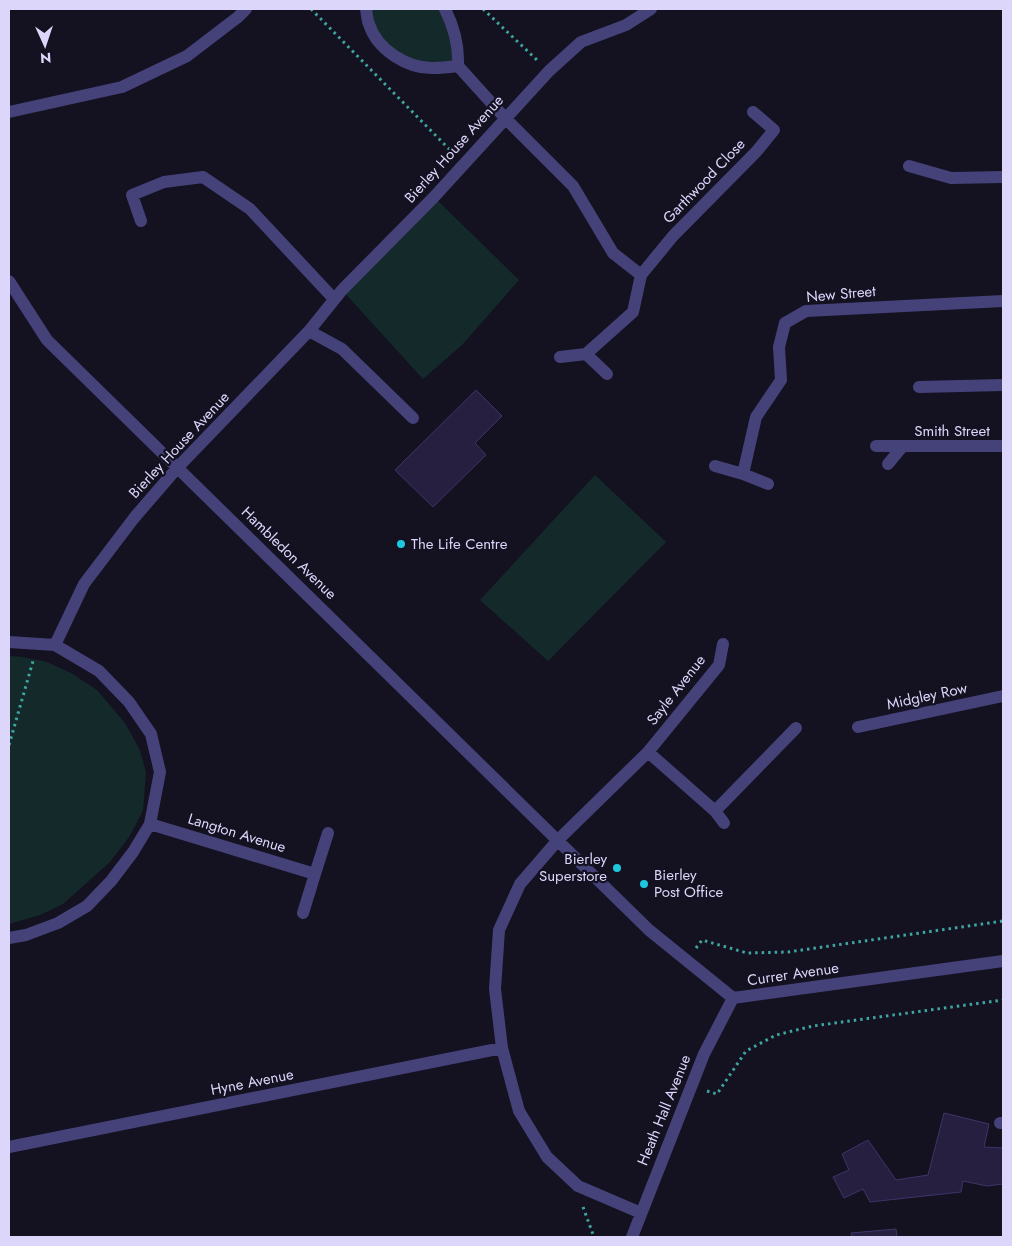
<svg xmlns="http://www.w3.org/2000/svg" width="1012" height="1246" viewBox="0 0 1012 1246" font-family="Jost,sans-serif">
<style>
.green{fill:#142a2a}
.building{fill:#261f40;stroke:#3f3469}
.lines{fill:none;stroke-linecap:round;stroke-linejoin:round}
.path{stroke:#3ea6a1;stroke-width:3;stroke-dasharray:2.5 4;stroke-linecap:butt}
.minor{stroke:#45427a;stroke-width:12}
.poi-dot{fill:#1dc8df;stroke:#141121;stroke-width:2}
.labels{text-anchor:middle;stroke-width:4.5;stroke-linejoin:round;paint-order:stroke}
.street-label{font-size:15px;fill:#dbd6fa;stroke:#141121}
.poi-label{font-size:15px;fill:#dbd6fa;stroke:#141121;text-anchor:start}
</style>
<rect width="100%" height="100%" fill="#141121"/>
<path class="green" d="M366,9h79l13,57 -25,3 -42,-15z
M434,197l85,83 -57,65 -39,34 -81,-89z
M595,475l71,67 -118,119 -68,-61z
M9,656l14,1 24,5 24,11 26,17 28,33 15,27 6,22 -3,39 -14,26 -19,25 -47,42 -23,11 -31,9z"/>
<path class="building" d="M476,390l26,26 -27,27 11,12 -53,52 -38,-37z
M944,1113l45,11 -5,23 19,1v36l-16,2 -24,-5 -2,11 -91,10 -7,-13 -19,9 -11,-21 16,-7 -7,-16 26,-14 28,40 32,-5z
M896,1229l1,8h-45l-1,-4z"/>
<g class="lines">
<path class="path" d="M311,9l142,144
M483,9l54,51
M9,745l24,-84
M696,948l6,-8 45,13 41,-1 215,-31
M707,1091l10,3 29,-43 30,-16 37,-9 190,-26
M583,1207l11,30"/>
<path class="minor" d="M366,9c1,5 1,11 3,15 8,26 39,45 65,44 8,0 16,-1 24,-2
M445,9c9,18 14,37 13,57l47,52 68,68 40,67 28,22 32,-39 83,-84 18,-22 -21,-18
M9,112l113,-25 65,-31 51,-39 8,-8
M909,166l42,12 52,-1
M141,221l-9,-26 32,-13 39,-5 47,32 84,90
M9,281l38,59 602,590 84,68 270,-37
M309,331l33,18 71,69
M560,357l26,-3
M607,374l-21,-20 47,-42 8,-37
M919,387l84,-2
M876,446h127
M888,464l14,-17
M715,466l28,8
M768,484l-25,-10 13,-57 25,-37 -2,-33 6,-24 21,-12 197,-10
M9,642l46,3
M858,727l145,-31
M648,752l67,59 81,-83
M715,811l9,12
M150,824l165,50 -12,39
M315,874l13,-41
M9,938l17,-3 32,-12 29,-17 24,-25 22,-29 17,-28 10,-52 -9,-38 -22,-32 -30,-31 -44,-26 29,-61 50,-66 44,-51 131,-136 33,-41 92,-93 115,-126 32,-29 45,-17 25,-16
M1000,1123h3
M9,1147l493,-99
M641,1213l-63,-27 -31,-29 -28,-46 -17,-63 -7,-59 4,-59 21,-46 38,-44 90,-88 71,-87 4,-21
M632,1237l72,-183 29,-56"/>
</g>
<g class="poi-dot">
<circle cx="401" cy="544" r="5"/>
<circle cx="617" cy="868" r="5"/>
<circle cx="644" cy="884" r="5"/>
</g>
<g class="labels">
<g class="street-label">
<text transform="translate(454 149) rotate(-48)" y="5">Bierley House Avenue</text>
<text transform="translate(704 181) rotate(-46)" y="5">Garthwood Close</text>
<text transform="translate(841 294) rotate(-5)" y="5">New Street</text>
<text x="952" y="436">Smith Street</text>
<text transform="translate(179 445) rotate(-47)" y="5">Bierley House Avenue</text>
<text transform="translate(289 553) rotate(44)" y="5">Hambledon Avenue</text>
<text transform="translate(676 690) rotate(-52)" y="5">Sayle Avenue</text>
<text transform="translate(927 696) rotate(-12)" y="5">Midgley Row</text>
<text transform="translate(237 833) rotate(17)" y="5">Langton Avenue</text>
<text transform="translate(793 974) rotate(-8)" y="5">Currer Avenue</text>
<text transform="translate(252 1082) rotate(-11)" y="5">Hyne Avenue</text>
<text transform="translate(664 1110) rotate(-68)" y="5">Heath Hall Avenue</text>
</g>
<g class="poi-label">
<text x="411" y="549">The Life Centre</text>
<text x="607" y="864" text-anchor="end">Bierley<tspan x="607" dy="17">Superstore</tspan></text>
<text x="654" y="880">Bierley<tspan x="654" dy="17">Post Office</tspan></text>
</g>
</g>
<rect width="1012" height="1246" fill="none" stroke="#dbd6fa" stroke-width="20"/>
<g transform="translate(45 45) rotate(177)" stroke="#141121" stroke-width="4" paint-order="stroke">
<path d="M0-4L9 19L0 12L-9 19Z" fill="#dbd6fa"/>
<text y="-8" font-size="14" font-weight="bold" text-anchor="middle" fill="#dbd6fa">N</text>
</g>
</svg>
